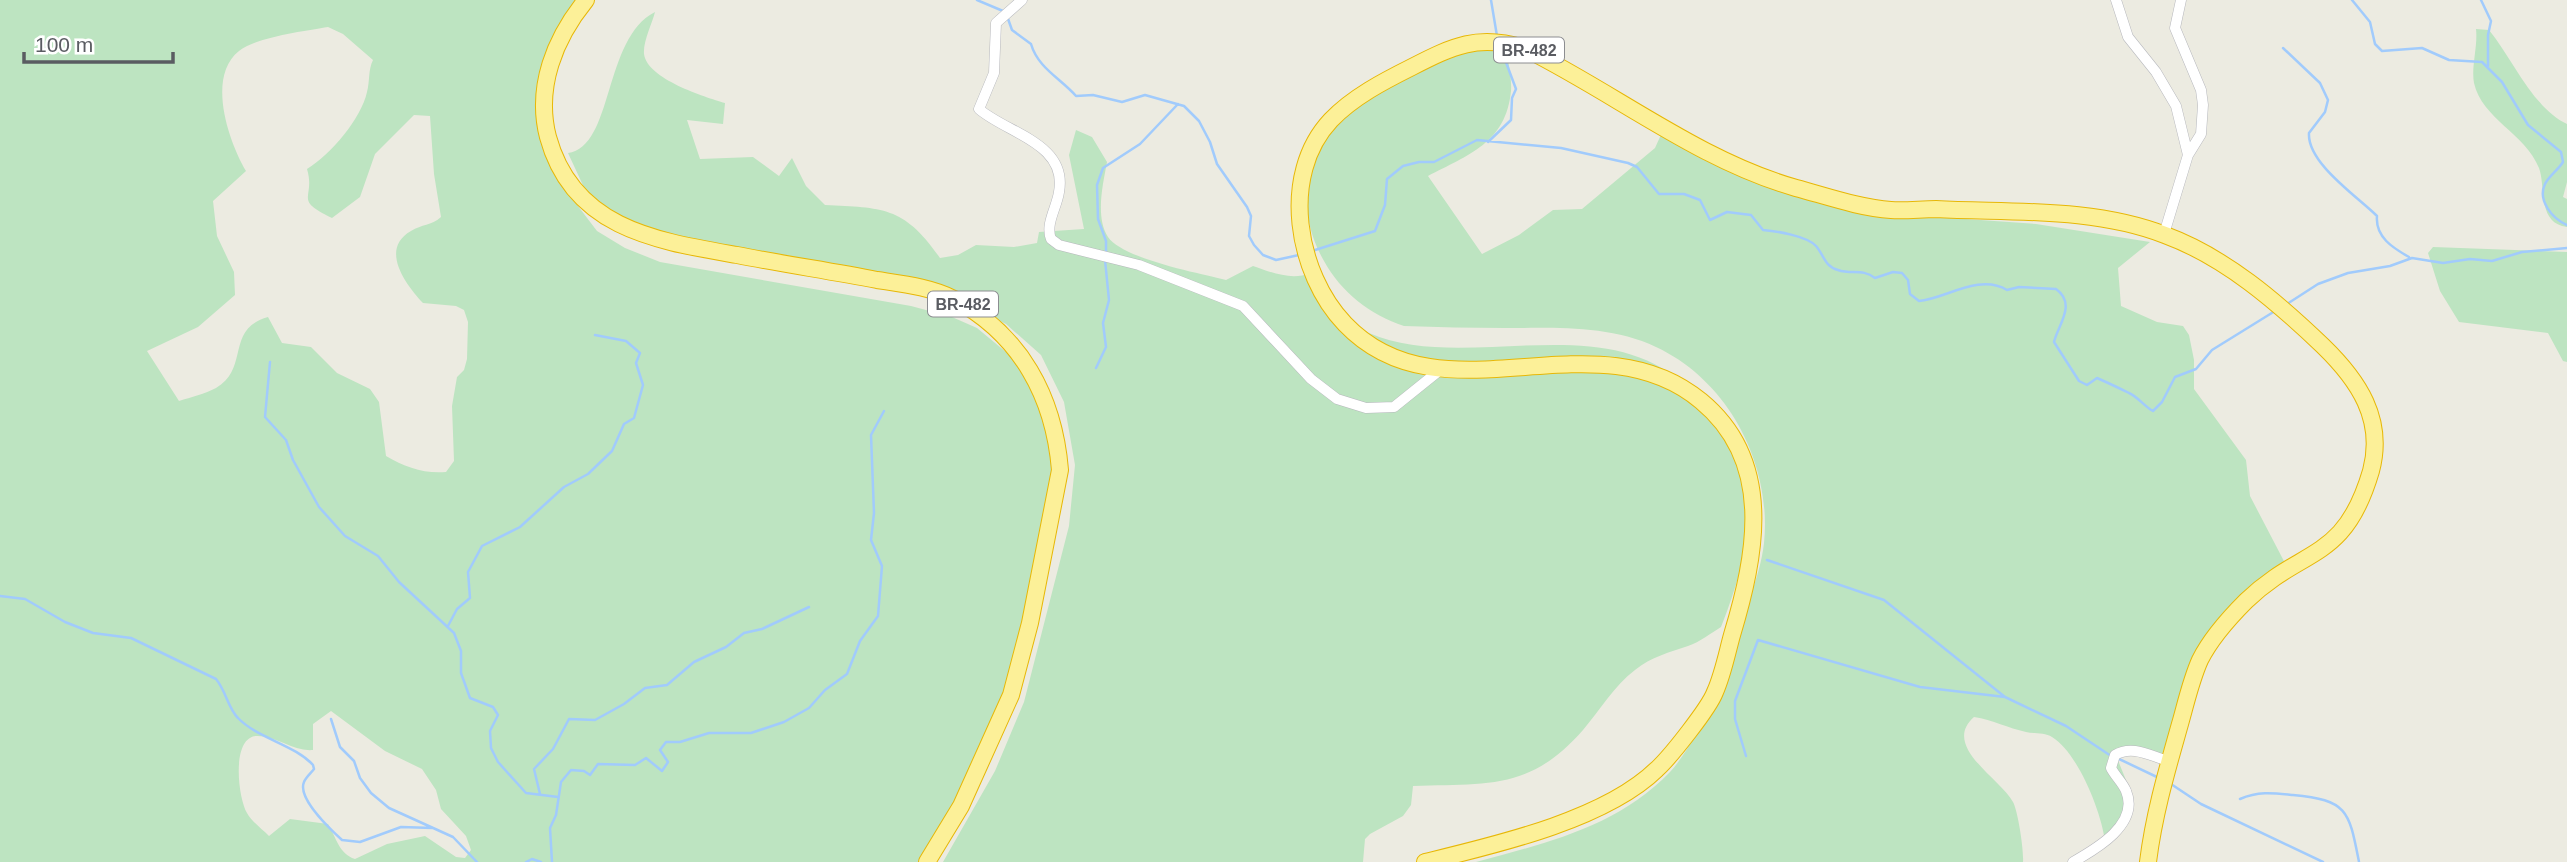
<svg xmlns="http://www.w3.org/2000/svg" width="2567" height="862" viewBox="0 0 2567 862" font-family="Arial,sans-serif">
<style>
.green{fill:#bde4c1;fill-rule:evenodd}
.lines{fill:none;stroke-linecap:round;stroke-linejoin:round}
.stream{stroke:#a1cbfc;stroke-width:2.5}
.minor-casing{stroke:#b7b8bd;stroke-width:11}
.trunk-casing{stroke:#e7b706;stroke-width:18}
.minor{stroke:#fff;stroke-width:10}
.trunk{stroke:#fcf098;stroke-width:16}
.labels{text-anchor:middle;stroke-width:6;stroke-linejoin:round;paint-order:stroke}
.shield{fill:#fff;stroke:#8c8d91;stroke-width:2}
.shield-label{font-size:16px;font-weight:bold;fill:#5a5c62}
</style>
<rect width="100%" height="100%" fill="#ecebe1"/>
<path class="green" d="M0,0h584l-39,88 20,101 32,42 28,17 35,14 251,44 41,11 25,11 35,29 32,47 14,66 -47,220 -63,128 -30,44h-918zM328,27l15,7 30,26c-5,10 -3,21 -6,32 -6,27 -36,62 -60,77 9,30 -15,30 25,49l28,-21 15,-43 39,-39 16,1 4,58 7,43c-10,9 -19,7 -30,14 -32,18 -5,54 12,72l33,3 8,4 4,12 -1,37 -3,11 -7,7 -5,29 2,55 -8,11c-22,2 -41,-5 -60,-16l-7,-54 -9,-13 -33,-16 -26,-26 -29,-4 -14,-26c-43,12 -18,51 -52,71 -11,6 -25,9 -37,13l-32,-50 51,-24 37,-32 -1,-23 -17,-36 -4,-35 33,-30c-17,-29 -40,-94 -7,-120 18,-14 66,-20 89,-24zM331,711l54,40 37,18 14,21 5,19 25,27 5,14 -6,8 -9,-1 -31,-21 -38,8 -32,15c-16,-5 -19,-22 -27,-35l-38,-5 -21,17c-7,-7 -18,-15 -22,-23 -9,-15 -16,-75 9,-77 19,-1 38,16 57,14v-26z
M655,12c-3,12 -12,29 -11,42 3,25 61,43 81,49l-2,21 -36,-4 13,39 53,-2 26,19 13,-18 14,28 19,19c58,3 79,1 115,53l18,-3 18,-10 38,2 23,-4 2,-11 45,-3 -15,-74 7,-25 16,7 15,25c-4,22 -12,55 1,75 15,22 91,36 118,43l27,-14c17,6 39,15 57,7 16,21 34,49 59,60 93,41 232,-25 314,51 13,11 23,29 33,42 49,64 32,132 5,201 -10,6 -21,15 -33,19 -18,6 -37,11 -53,24 -21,16 -35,40 -52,60 -53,61 -97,53 -170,56l-2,19 -8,11 -33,18 -5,5 -2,23h-420l52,-91 29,-69 45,-176 6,-61 -11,-63 -23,-47 -35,-31 -42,-21 -309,-60 -68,-49 -19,-41c46,-6 35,-115 87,-141z
M2476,29l13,1c25,31 43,77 78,94v58l-4,15 4,2v28c-30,-4 -21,-40 -28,-59 -14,-35 -57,-49 -65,-85 -3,-16 4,-37 2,-54z
M1506,47c2,14 6,31 5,44 -5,52 -43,64 -83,85l54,78 37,-19 34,-25 29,-1 73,-61 9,-20 76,38 168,49 128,9 114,18 -32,26 3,38 36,16 26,4 6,9 5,25v29l52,71 4,36 36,69 -94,98 -30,92 -25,-7 -20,10 13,32 1,15 -26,36c-4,-30 -27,-88 -53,-104 -7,-5 -18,-3 -26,-5 -18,-4 -33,-12 -52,-15 -33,29 26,61 39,85 5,9 11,49 10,60h-547c70,-19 141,-35 194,-90 29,-32 46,-83 60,-123 12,-34 30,-70 34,-106 8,-78 -35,-162 -108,-196 -47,-22 -101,-19 -151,-19 -34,0 -67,-1 -101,-2 -34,-11 -63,-34 -80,-65 -31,-54 -19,-113 26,-154 15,-14 39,-22 57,-31 16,-8 38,-26 57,-28 13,-2 28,0 42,-1z
M2433,247l134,5v110l-4,-1 -15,-28 -89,-11 -19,-31 -12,-38z"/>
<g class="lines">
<path class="stream" d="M977,0l26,11
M1491,0l6,36
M2352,0l18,22 5,22 7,7 40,-3 27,12 33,2 20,20 26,43 33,27 2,10c-5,8 -14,14 -18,22 -8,17 8,35 22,41
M2481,0l10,21 -3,14v31
M1007,16l5,14 19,14c7,24 29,34 45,52l17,-1 29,7 23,-7 39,11 15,15 11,21 7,22 30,43 4,9 -2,20 5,9 9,10 13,5 23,-5
M2283,48l37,35 8,17 -3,12 -16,21c-2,30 49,64 68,83 -2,21 16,32 32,41
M1488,142l23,-22 1,-22 4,-9 -15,-40
M1312,251l63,-20 10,-26 2,-26 16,-13 16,-4h15l43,-22 84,8 67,15 9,4 22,27h25l16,6 10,20 17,-8 24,3 12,15c13,1 44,6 53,16 8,9 8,20 22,24 14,5 24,-2 37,8l18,-6 9,1 6,7 2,14 9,7c26,-2 60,-28 88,-11l12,-3 37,2c21,15 2,36 -2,53l25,39 8,4 10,-7c9,4 22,10 32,15 9,4 15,13 24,18l9,-9 13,-25 21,-8 16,-19 63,-39
M1106,254v-13l-8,-22 -1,-34 6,-17 37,-24 38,-40
M2287,304l31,-20 30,-11 42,-7 22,-8 31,5 27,-4 22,2 30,-9 45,-4
M270,362l-5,55 21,23 7,20 26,47 26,29 33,20 21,26 55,51 7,18v22l9,25 23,9 5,8 -8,16 1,17 7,14 28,31 32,4
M1096,368l10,-21 -3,-24 6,-23 -4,-40
M1767,560l117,40 121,97 61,29 45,30
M0,596l25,3 40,23 28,11 38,5 85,41c10,12 12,29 22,39 19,20 57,27 75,47l1,4c-3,4 -8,8 -10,13 -7,16 27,48 38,58l18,2 41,-15 32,1
M448,626l9,-17 13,-11 -2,-26 14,-26 38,-19 44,-40 24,-13 24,-23 12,-27 10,-6 9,-33 -7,-22 4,-10 -14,-12 -31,-6
M331,719l9,28 14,14 6,17 11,15 18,15 64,29 24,25
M1746,756l-11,-37v-18l23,-61 162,47 85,10
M2117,758l42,20
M2171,784l30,20 122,58
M540,794l-6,-25 19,-20 16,-30 26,1 29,-16 21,-16 22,-3 27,-23 32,-15 18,-14 18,-4 47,-22
M2240,799c19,-8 33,-6 53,-4 55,5 56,16 66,67
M526,862l6,-3 9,3
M552,862l-2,-34 6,-13 5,-33 10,-12 13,1 6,4 8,-11 37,1 11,-7 16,13 6,-9 -8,-12 6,-8h14l29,-9h42l33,-11 25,-14 16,-18 22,-16 13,-33 18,-25 4,-50 -11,-26 3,-27 -3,-78 13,-24"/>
<defs>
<path id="minor" d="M1022,0l-26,23 -2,50 -15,36c27,24 89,34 80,83 -2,15 -14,32 -8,47l8,6 80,20 104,41 68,73 26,20 29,9 28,-1 46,-37
M2116,0l12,37 28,35 20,34 12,49 -24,79
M2181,0l-6,28 26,62 2,15 -2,29 -13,21
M2073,862c23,-13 67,-38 53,-71 -3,-8 -11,-15 -15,-23l4,-13c18,-11 37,2 54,6"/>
<path id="trunk" d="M586,0c-31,38 -51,87 -38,137 25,92 109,104 189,118 46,9 93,16 140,25 26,4 54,7 77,19 67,36 100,98 106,171l-30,153 -19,72 -50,111 -34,56
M1425,862c70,-17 180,-42 232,-93 14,-13 52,-61 58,-77 8,-18 12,-39 17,-57 24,-80 43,-173 -31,-234 -107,-89 -259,25 -356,-77 -48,-50 -66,-149 -14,-204 22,-23 53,-39 81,-53 41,-21 66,-33 112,-19 91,45 174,112 272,140 30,8 64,20 95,22 15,1 30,-1 45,-1 75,4 157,-2 229,26 60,22 112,67 158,111 35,34 62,73 48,125 -27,92 -68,75 -125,130 -17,17 -35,37 -46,59 -9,20 -14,43 -20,64 -13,46 -26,90 -32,138"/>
</defs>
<use href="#minor" class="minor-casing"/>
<use href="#trunk" class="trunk-casing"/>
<use href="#minor" class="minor"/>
<use href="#trunk" class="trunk"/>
</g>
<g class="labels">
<g class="shield">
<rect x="1494" y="37.5" width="70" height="25" rx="5"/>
<rect x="928" y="291.5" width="70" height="25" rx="5"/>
</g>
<g class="shield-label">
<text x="1529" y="56">BR-482</text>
<text x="963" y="310">BR-482</text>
</g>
</g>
<path d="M24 52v10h149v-10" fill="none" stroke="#5a5c62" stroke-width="3.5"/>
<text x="35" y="52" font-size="21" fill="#5a5c62" stroke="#ffffff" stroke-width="5" paint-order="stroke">100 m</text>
</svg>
